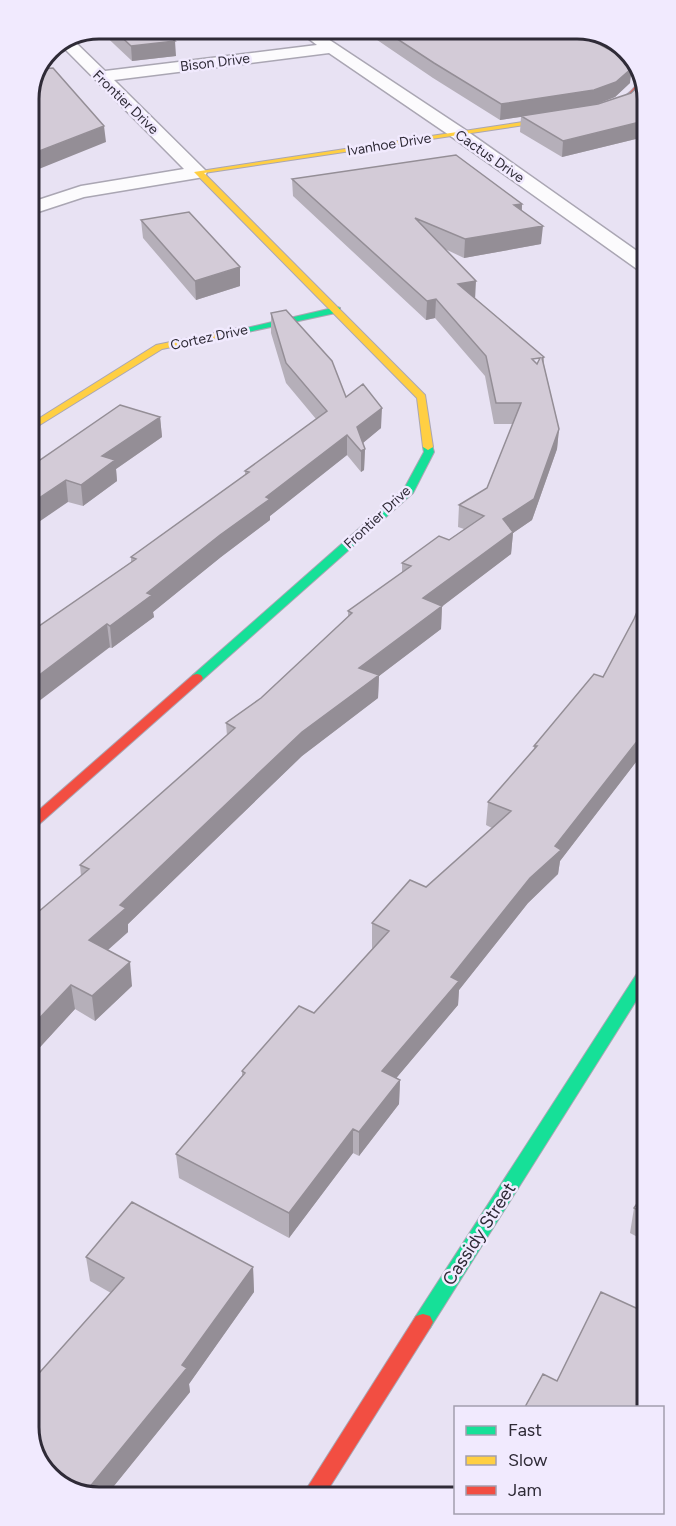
<svg xmlns="http://www.w3.org/2000/svg" width="676" height="1526" viewBox="0 0 676 1526" font-family="Figtree,sans-serif">
<style>
.lines{fill:none;stroke-linecap:round;stroke-linejoin:round}
.street-casing{stroke:#aaa6b3;stroke-width:3}
.fast-casing{stroke:#aaa6b3;stroke-width:2}
.slow-casing{stroke:#aaa6b3;stroke-width:2}
.jam-casing{stroke:#aaa6b3;stroke-width:2}
.street{fill:#fcfbfd;fill-rule:evenodd}
.fast{fill:#16e098;fill-rule:evenodd}
.slow{fill:#ffcf43;fill-rule:evenodd}
.jam{fill:#f24e42;fill-rule:evenodd}
.wall{fill:#b5afb9;fill-rule:evenodd}
.shaded-wall{fill:#948e96}
.building{fill:#d3cbd7;stroke:#948e96;stroke-width:1.5;fill-rule:evenodd}
.labels{text-anchor:middle;stroke-width:5;stroke-linejoin:round;paint-order:stroke}
.far-street-label{font-size:14px;fill:#2f2b37;stroke:#f1eafe}
.near-street-label{font-size:18px;fill:#2f2b37;stroke:#f1eafe}
.rim{fill:none;stroke:#2f2b37;stroke-width:3}
</style>
<rect width="100%" height="100%" fill="#e8e2f3"/>
<g class="lines">
<defs>
<path id="street" d="M296,29h17l151,100 180,127v15l-7,-2 -185,-132 -123,-84 -215,27 93,92 -2,4 -7,2 -114,19 -55,18v-12l52,-17 103,-17 -124,-125 12,-5 33,32 212,-26z"/>
<path id="fast" d="M337,307l3,1v4l-97,21 -5,-3z
M428,444l4,1 2,7 -21,41 -212,188h-8l-2,-3 2,-3 211,-186 20,-37 -1,-5z
M646,967v18l-216,343 -7,2 -7,-2 -3,-6 3,-6 224,-347z"/>
<path id="slow" d="M549,118l2,1v2l-347,52 221,222 8,52 -5,3 -5,-3 -6,-49 -223,-226z
M243,327l5,3 -2,2 -84,17 -132,82v-7l126,-79z"/>
<path id="jam" d="M590,45h4l42,23 8,16c-20,28 -64,40 -97,37l-2,-1 4,-2c33,-5 68,-6 89,-35l-7,-13 -41,-23z
M197,674l4,1 2,3 -2,3 -165,146 -5,2v-12l162,-142z
M423,1314l7,2 3,6 -3,6 -106,168h-22l114,-180z"/>
</defs>
<use href="#street" class="street-casing"/>
<use href="#fast" class="fast-casing"/>
<use href="#slow" class="slow-casing"/>
<use href="#jam" class="jam-casing"/>
<use href="#street" class="street"/>
<use href="#fast" class="fast"/>
<use href="#slow" class="slow"/>
<use href="#jam" class="jam"/>
</g>
<path class="wall" d="M98,29h63l15,27 -44,5z
M361,29h210l59,54 -15,14 -20,8 36,-12 13,-12v56l-82,20 -42,-25 1,-15 -21,3 -67,-42z
M574,29h8l38,14 12,16z
M292,179l230,25v7l19,33 -77,14 -19,-9 30,49 69,59v8l15,64 -2,20 -25,71 -19,13 -2,21 -69,52 -1,23 -62,47 -1,22 -76,58 -174,168v8l-20,18 24,36 -37,35 -20,-12 -44,48v-139l50,-42 -1,-11 147,-129 -1,-13 35,-25 87,-81v-6l54,-38v-10l47,-23 15,-11 -6,-2 1,-22 28,-17 26,-64h-19l-9,-48 -50,-58 -9,2 -133,-124zM540,358l-3,6 -5,-5z
M141,220l99,66 -44,14 -53,-62z
M271,313l75,84 35,31 -18,15 2,6 -1,21 -3,2 -14,-17 -77,61v4l-49,37 -68,55 1,5 -42,31 -80,-15v-2l99,-69v-5l114,-82v-4l71,-52 -30,-36 -15,-50z
M160,417l2,20 -46,32 1,12 -34,25 -15,-4 -38,-35z
M645,593l1,156 -86,112 -2,13 -30,29 -69,87 -1,15 -62,73 4,2 -1,24 -40,52 -6,-3 -64,85 -110,-60 -3,-24 66,-78v-5l72,-58 59,-65h-1v-25l54,-36 66,-59 -6,-3 2,-23 46,-53v-3l69,-69 31,-58z
M647,1189v53l-17,-9 4,-25z
M86,1257l167,10 1,25 -65,92 1,8 -85,105h-11l17,-204 -21,-12z"/>
<path class="shaded-wall" d="M175,41l1,15 -44,5 -1,-15z
M632,68l-2,15 -15,14 -23,9 -92,14 1,-16z
M644,121v16l-82,20 1,-16z
M104,126l2,16 -77,31v-18z
M522,204l-1,18 -7,-17z
M543,226l-2,18 -77,14 1,-19z
M240,267v19l-44,14 -1,-19z
M476,281l-1,19 -17,-16z
M436,299l-1,19 -9,2 1,-19z
M382,408l-1,20 -23,19 -1,-20z
M160,417l2,20 -46,32 1,12 -34,25 -2,-21 21,-29z
M559,429l-2,20 -25,71 -19,13 -2,21 -88,67v-23l80,-79z
M347,435v20l-77,61v4l-49,37 -68,55 1,5 -42,31 -2,-22 37,-33 119,-96z
M365,449l-1,21 -3,2v-21z
M66,480l2,22 -38,26v-24z
M442,606l-1,23 -62,47 -1,22 -76,58 -174,168v8l-36,32 -3,-24 31,-35 239,-237z
M107,624l3,23 -80,61v-26z
M646,730v19l-86,112 -2,13 -30,29 -69,87 -1,15 -76,90v-24l69,-94 104,-131z
M130,962l2,24 -37,35 -3,-25z
M71,985l4,24 -44,48v-30z
M400,1080l-1,24 -40,52v-24z
M353,1129v24l-64,85v-25z
M253,1267l1,25 -65,92 1,8 -85,105h-11l-10,-3 98,-129z"/>
<path class="building" d="M112,28l49,1 14,12 -44,5z
M382,29h189l56,30 5,9 -16,14 -22,8 -93,14 -67,-41z
M53,68l51,58 -75,29v-60l11,-26z
M644,81v40l-81,20 -42,-25 77,-12 33,-11z
M456,155l66,49 -8,1 29,21 -78,13 -50,-21 61,63 -18,3 86,73 -2,1 17,71 -25,70 -31,20 10,13 -90,66 19,8 -83,62 20,7 -77,57 -182,173 6,3 -37,32 41,22 -38,34 -21,-11 -40,42v-109l58,-49 -9,-4 155,-137 -9,-5 35,-25 91,-85 -4,-2 63,-45 -9,-3 37,-27 10,4 35,-24 -25,-11 28,-17 34,-85h-25l-10,-47 -50,-57 -9,2 -135,-122zM540,358l-3,6 -5,-5z
M189,212l51,55 -45,14 -54,-61z
M286,310l46,51 14,36 17,-13 19,24 -25,19 8,22 -4,2 -14,-16 -81,62 4,2 -50,36 -73,58 5,2 -42,31 -3,-2 -77,58v-47l4,-3 -2,-1 104,-72 -5,-2 118,-85 -4,-1 82,-60 -41,-48 -15,-50z
M120,405l40,12 -58,39 13,4 -34,25 -15,-5 -36,24v-37z
M645,593l1,137 -91,116 6,4 -31,28 -79,99 8,4 -77,90 18,9 -41,52 -6,-3 -64,84 -113,-59 69,-81 -3,-2 57,-65 15,7 75,-82 -17,-8 38,-43 16,7 85,-76 -23,-9 49,-56h-3l60,-72 9,3 31,-58z
M647,1189v26l-13,-7z
M132,1202l121,65 -71,98 5,3 -103,126 -28,-11 -24,-33v-69l92,-103 -38,-21z
M601,1292l35,16 11,-16v115h-122l18,-33 14,7z"/>
<g class="labels">
<g class="far-street-label">
<text transform="translate(215 62) rotate(-7)" y="5">Bison Drive</text>
<text transform="translate(126 102) rotate(44)" y="5">Frontier Drive</text>
<text transform="translate(389 144) rotate(-9)" y="5">Ivanhoe Drive</text>
<text transform="translate(490 156) rotate(35)" y="5">Cactus Drive</text>
<text transform="translate(209 337) rotate(-12)" y="5">Cortez Drive</text>
<text transform="translate(377 517) rotate(-43)" y="5">Frontier Drive</text>
</g>
<g class="near-street-label">
<text transform="translate(479 1234) rotate(-57)" y="6">Cassidy Street</text>
</g>
</g>
<path d="M0 0H676V1526H0ZM99 39H577A60 60 0 0 1 637 99V1427A60 60 0 0 1 577 1487H99A60 60 0 0 1 39 1427V99A60 60 0 0 1 99 39Z" fill="#f1eafe" fill-rule="evenodd"/>
<path class="rim" d="M99 39H577A60 60 0 0 1 637 99V1427A60 60 0 0 1 577 1487H99A60 60 0 0 1 39 1427V99A60 60 0 0 1 99 39Z"/>
<rect x="454" y="1406" width="210" height="108" fill="#f1eafe" stroke="#a39eae" stroke-width="1.5"/>
<rect x="466" y="1426" width="30" height="9" fill="#16e098" stroke="#a39eae" stroke-width="1.5"/>
<text x="508" y="1436" font-size="18" fill="#2f2b37">Fast</text>
<rect x="466" y="1456" width="30" height="9" fill="#ffcf43" stroke="#a39eae" stroke-width="1.5"/>
<text x="508" y="1466" font-size="18" fill="#2f2b37">Slow</text>
<rect x="466" y="1486" width="30" height="9" fill="#f24e42" stroke="#a39eae" stroke-width="1.5"/>
<text x="508" y="1496" font-size="18" fill="#2f2b37">Jam</text>
</svg>
